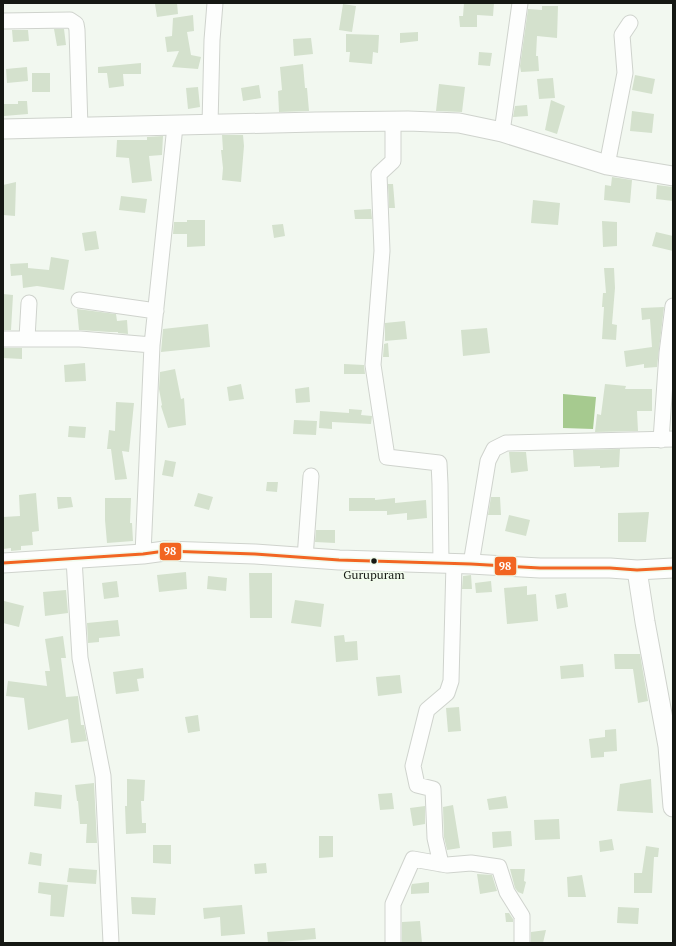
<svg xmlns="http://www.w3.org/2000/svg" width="676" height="946" viewBox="0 0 676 946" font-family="'PT Serif',serif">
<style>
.water{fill:#a6ca8f}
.building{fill:#d4e1cd}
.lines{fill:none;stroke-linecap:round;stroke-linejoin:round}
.minor-casing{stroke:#cfd3cd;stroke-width:17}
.major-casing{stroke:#cfd3cd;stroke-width:21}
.minor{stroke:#fdfefd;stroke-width:15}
.major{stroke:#fdfefd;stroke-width:19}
.bus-1-casing{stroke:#f1fbec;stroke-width:6}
.bus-1{stroke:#f26522;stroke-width:3}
.bus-dot{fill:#151813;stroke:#f1fbec;stroke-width:1.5}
.labels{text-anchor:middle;stroke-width:3.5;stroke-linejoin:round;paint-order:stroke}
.bus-label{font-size:12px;fill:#151813;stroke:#f1fbec}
.line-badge{stroke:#f1fbec;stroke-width:1.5}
.badge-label{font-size:11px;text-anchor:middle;font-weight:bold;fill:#fff}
</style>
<rect width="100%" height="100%" fill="#f2f8f0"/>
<path class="water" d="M563,394l33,3 -3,32 -30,-1z"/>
<path class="building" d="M161,3h16l1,11 -21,3 -2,-13z
M464,3h30l-1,13 -16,-1v12h-17l-1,-11h4z
M343,4l13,2 -4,26 -13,-2z
M542,6h16l-1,32 -20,-2 -1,20h2l1,15 -18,1 -1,-6 8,-57 14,1z
M193,15l1,16 -7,1 4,23 10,2 -3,12 -26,-2 7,-16 -12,1 -2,-15 7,-1 1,-18z
M54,29h10l2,16 -9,1z
M12,30h16l1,11 -16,1z
M418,32v9l-18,2v-10z
M346,34l33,1 -1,18 -5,-1 -1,12 -23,-2 1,-10h-4z
M311,38l2,16 -19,2 -1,-17z
M479,52l13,1 -2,13 -12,-1z
M141,63v11h-18l1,12 -15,2 -2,-15h-9v-6z
M303,64l2,24h2l2,23 -30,1 -1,-21 4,-1 -2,-23z
M27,67l1,14 -21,2 -1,-14z
M32,73h18v19h-18z
M635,75l20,4 -3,15 -20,-4z
M553,78l2,20 -16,1 -2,-20z
M439,84l26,3 -3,25 -26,-1z
M259,85l2,13 -18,3 -2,-13z
M198,87l2,20 -12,2 -2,-21z
M551,100l14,6 -8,28 -12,-4z
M18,101h9l1,13 -24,2 -1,-12h15z
M527,105l1,11 -15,1 2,-11z
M632,111l22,3 -2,19 -22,-2z
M222,135h21l1,11 -3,36 -19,-2 1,-12 -2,-18h2z
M163,136l-1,19 -13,1 3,25 -20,2 -3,-25 -13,-1 1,-17h30v-3z
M612,177l20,3 -2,23 -26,-3 1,-15 6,1z
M16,182l-1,34 -12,-1v-30z
M388,184h5l2,24h-6z
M657,185l16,2v14l-17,-2z
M121,196l26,3 -2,14 -26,-3z
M533,200l27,3 -2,22 -27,-2z
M371,209l1,10h-17l-1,-9z
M187,220h18v26l-18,1v-13h-14l1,-12h13z
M602,221l15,1v24l-14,1z
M283,224l2,12 -11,2 -2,-13z
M96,231l3,18 -14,2 -3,-18z
M656,232l17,4v15l-21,-5z
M51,257l18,3 -5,30 -27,-4 -14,2 -1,-13 -11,1 -1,-12 18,-1v5l21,2z
M604,268h10l1,20 -3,36 5,1 -1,15 -14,-1 2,-32h-2l1,-14h3z
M3,294l10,1 -2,35h-8z
M664,307l-7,60 -13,1v-4l-18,3 -2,-16 28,-4 -2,-28 -8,1 -1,-12z
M77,309l39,5 1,7 10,-1 1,14 -10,-1v-1h-8l-31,-2z
M405,321l2,18 -22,2v-18z
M208,324l2,23 -49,5 2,-23z
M487,328l3,25 -27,3 -2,-26z
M388,343l1,14h-6l1,-13z
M3,348h19v11l-19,-1z
M85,363l1,18 -21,1 -1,-17z
M344,364l20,1 1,9h-21z
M175,369l6,30 3,-1 2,27 -18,3 -7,-22 1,-1 -3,-16 1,-17z
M241,384l3,15 -15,2 -2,-14z
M605,384l21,2 -1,3h27v22h-15l1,20 -43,1 2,-18 4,1z
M309,387l1,15 -14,1 -1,-14z
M116,402l18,1 -5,49 -7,-1 5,28 -12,1 -4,-31h-4l2,-19 6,1z
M349,409l13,1 -1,5 11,1 -1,8 -39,-2v7l-13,-1 1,-17 29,2z
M294,420l23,1 -1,14 -23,-1z
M69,426l17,1 -1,11 -17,-1z
M620,449l-1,18 -19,1v-2l-26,1 -1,-17z
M509,452h17l2,19 -17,2z
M165,460l11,2 -3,15 -11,-2z
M267,482h11l-1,10 -11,-1z
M36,493l3,38 -7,1 1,13 -12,1v4l-10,1v-3l-8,1v-32l17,-1 -1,-21z
M198,493l15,4 -4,13 -15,-4z
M57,497h14l2,10 -15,2z
M491,497h9l1,18h-13z
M105,498h26l-1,25h2l1,18 -26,2 -2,-23z
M349,498h26v2l20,-2v5l31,-3 1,18 -20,2v-7l-20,2v-4h-38z
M649,512l-3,30h-28v-29z
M509,515l21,5 -4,16 -21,-5z
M316,530h19v13l-20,-1z
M186,572l1,17 -28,3 -2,-17z
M249,573h23v45h-22z
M471,575l1,14h-10l1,-13z
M208,576l19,2 -1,13 -19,-2z
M117,581l2,16 -15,2 -2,-16z
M491,581l1,11 -16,1 -1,-10z
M527,586v9l9,-1 2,27 -31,3 -3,-36z
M66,590l2,23 -23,3 -2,-24z
M566,593l2,14 -11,2 -2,-14z
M295,600l29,4 -3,23 -30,-4z
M4,601l20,5 -5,21 -16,-4v-16z
M118,620l2,16 -21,2v4l-11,1 -1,-20z
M344,635l1,7 12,-1 1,19 -22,2 -2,-26z
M63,636l3,22h-5l5,39 12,-1 3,29h3l3,16 -16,2 -3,-24 -40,11 -4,-32 -18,-2 2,-15 39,5 -2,-15h5l-5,-32z
M614,654h26l8,47 -10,2 -5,-34h-18z
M583,664l1,13 -23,2 -1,-13z
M143,668l1,10 -7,1 2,12 -23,3 -3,-22z
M400,675l2,18 -24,3 -2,-19z
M459,707l2,24 -13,1 -2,-24z
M198,715l2,16 -12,2 -3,-16z
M616,729l1,22 -13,1v5l-13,1 -2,-19 16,-2v-7z
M127,779l18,1 -1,21h-3l1,22h4v10l-20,1 -1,-28h2z
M651,779l2,34 -36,-2 3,-27z
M94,783l3,60h-11l1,-19h-7l-2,-23h-1l-2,-16z
M35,792l27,3 -1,14 -27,-3z
M392,793l2,16 -14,1 -2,-16z
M506,796l2,12 -19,2 -2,-11z
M453,805l7,43 -13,2 -3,-13 -1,-30z
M425,806v18l-12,2 -3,-18z
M559,819l1,20 -25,1 -1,-20z
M511,831l1,15 -19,2 -1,-16z
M319,836h14v21l-14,1z
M612,839l2,11 -14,2 -1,-11z
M153,845h18v19l-18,-1z
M646,846l13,2 -1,9h-4l-2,36h-18v-20h8z
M30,852l12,2 -1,12 -13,-2z
M266,863l1,10 -12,1 -1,-10z
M69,868l28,2 -1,14 -29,-2z
M510,869h15l-1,12 2,1 -3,12 -5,-2 -3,-4z
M477,874l15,1 5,16 -17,3z
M582,875l4,22h-18l-1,-20z
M39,882l29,3 -4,32 -14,-1 1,-21 -13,-2z
M429,882v11l-18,1v-7l1,-3z
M131,897l25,1 -1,17 -23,-1z
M242,905l3,29 -24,2 -1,-19 -16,2 -1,-11z
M618,907l21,1 -1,16 -21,-1z
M505,913h4l4,6v3h-7z
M420,921l2,22h-20v-21z
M315,928l1,11 -48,4 -1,-11z
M546,930l-3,13h-12v-11z"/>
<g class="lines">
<defs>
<path id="minor" d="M3,21l67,-1 6,4 1,6 3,98
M393,121v40l-14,13 3,77 -9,114 14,92 52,6 1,21 1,79
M210,125l2,-85 3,-37
M502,132l18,-129
M607,165l18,-92 -3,-38 8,-12
M79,300l77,11
M27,338l2,-35
M3,339h77l72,6
M661,440l6,-87 6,-47
M143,554l9,-209 23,-219
M305,558l6,-82
M74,559l6,99 23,118 8,167
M471,564l17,-103 6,-12 12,-6 167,-4
M441,864l-6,-26 -2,-49 -16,-4 -4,-19 14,-56 20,-17 4,-12 3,-118
M393,943v-39l20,-45 34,6 24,-2 28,4 8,25 15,24v27"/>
<path id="major" d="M3,129l313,-7 92,-1 51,2 43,9 105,33 66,11
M3,563l140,-9 22,-3 90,3 84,6 132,4 69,4h70l27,2 36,-2
M637,570l8,52 23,124 5,61"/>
</defs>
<use href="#minor" class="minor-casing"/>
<use href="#major" class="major-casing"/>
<use href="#minor" class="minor"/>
<use href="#major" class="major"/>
<defs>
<path id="bus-1" d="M3,563l140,-9 22,-3 90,3 84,6 132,4 69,4h70l27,2 36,-2"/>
</defs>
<use href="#bus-1" class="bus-1-casing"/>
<use href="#bus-1" class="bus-1"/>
</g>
<circle class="bus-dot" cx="374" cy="561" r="3.5"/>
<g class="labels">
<g class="bus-label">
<text x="374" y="579">Gurupuram</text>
</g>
</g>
<g class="line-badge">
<rect x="159" y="542" width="23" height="19" rx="4" fill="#f26522"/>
<rect x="494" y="556" width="23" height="20" rx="4" fill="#f26522"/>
</g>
<g class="badge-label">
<text x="170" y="555">98</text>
<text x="505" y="570">98</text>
</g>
<rect width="676" height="946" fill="none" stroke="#151813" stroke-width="8"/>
</svg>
